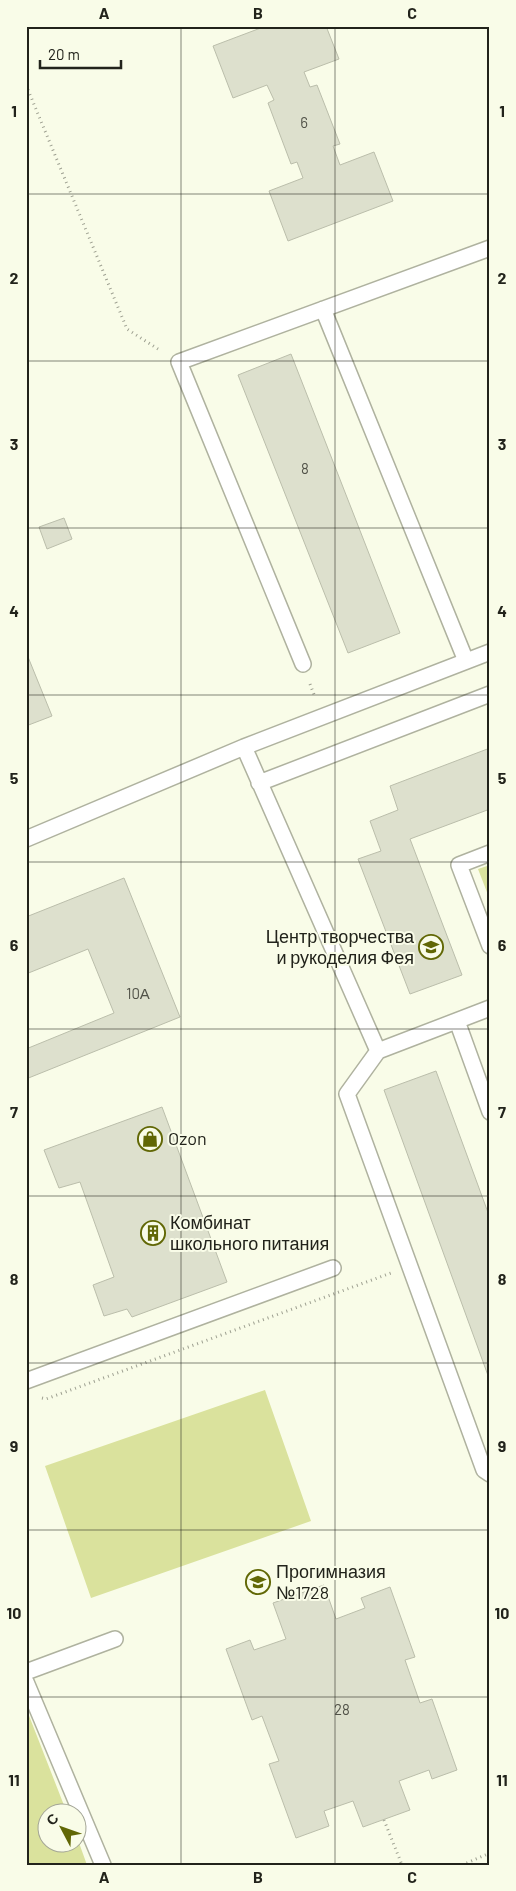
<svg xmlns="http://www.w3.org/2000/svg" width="516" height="1891" viewBox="0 0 516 1891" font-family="Barlow,sans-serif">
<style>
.green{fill:#dae29d}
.building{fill:#dde0cd;stroke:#bbbeab}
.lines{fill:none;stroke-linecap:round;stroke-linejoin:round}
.service-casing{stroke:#afb29f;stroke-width:18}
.path{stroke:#9ea091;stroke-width:3;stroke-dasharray:1 4;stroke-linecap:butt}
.service{stroke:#fff;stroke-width:15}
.grid{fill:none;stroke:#22231b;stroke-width:1;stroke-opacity:0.55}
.labels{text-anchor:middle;stroke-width:4;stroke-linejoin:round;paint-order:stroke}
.number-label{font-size:15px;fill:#515248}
.poi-label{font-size:18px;fill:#22231b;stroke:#f9fce8;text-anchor:start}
.neatline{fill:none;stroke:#22231b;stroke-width:2}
.grid-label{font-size:16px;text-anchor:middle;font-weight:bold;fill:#22231b}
</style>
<rect width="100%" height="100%" fill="#f9fce8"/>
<path class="green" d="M490,865v35l-12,-31z
M265,1390l46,131 -220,77 -46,-132z
M26,1708l41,105 -19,1v30h30v-4l9,25h-61z"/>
<path class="building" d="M266,26h60l13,33 -35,13 6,15 7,-2 23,59 -7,2 7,19 34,-13 19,49 -105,40 -19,-50 34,-13 -6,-16 -6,2 -23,-61 6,-3 -7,-15 -34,13 -20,-52z
M291,354l109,279 -52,20 -110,-278z
M64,518l8,21 -25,10 -8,-22z
M26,652l26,64 -26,10z
M490,748v61l-80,30 52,136 -52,19 -52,-135 23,-8 -11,-30 28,-11 -8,-24z
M124,878l56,139 -154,62v-30l88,-36 -26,-64 -62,25v-57z
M436,1071l54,147v163l-106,-291z
M162,1107l65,175 -95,35 -5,-8 -23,7 -11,-31 21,-8 -34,-95 -21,6 -15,-38z
M324,1585l12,34 29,-11 -4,-10 29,-11 25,70 -10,3 15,43 12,-4 25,71 -25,9 -3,-9 -30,11 11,29 -47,17 -10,-26 -29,10 5,15 -33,12 -27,-74 10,-3 -17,-45 -10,4 -26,-71 24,-9 4,10 32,-11 -13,-36z"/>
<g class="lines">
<defs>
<path id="service" d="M323,309l143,352
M490,652l-246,95 134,304 112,-43
M303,664l-124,-302 311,-114
M259,783l231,-89
M26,839l218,-92
M490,853l-31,12 31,81
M457,1021l33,91
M378,1051l-31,43 137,376 6,4
M26,1381l307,-113
M26,1672l89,-33
M26,1682l77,183"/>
</defs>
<use href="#service" class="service-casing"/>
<path class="path" d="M26,85l101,244 34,22
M310,684l5,13
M42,1398l4,1 345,-126
M384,1820l18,45
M462,1865l28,-12"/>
<use href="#service" class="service"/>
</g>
<path class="grid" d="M181,26v1839M335,26v1839M26,194h464M26,361h464M26,528h464M26,695h464M26,862h464M26,1029h464M26,1196h464M26,1363h464M26,1530h464M26,1697h464"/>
<defs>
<symbol id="school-ring" viewBox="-11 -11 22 22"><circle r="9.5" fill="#f9fce8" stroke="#616705" stroke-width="1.5"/><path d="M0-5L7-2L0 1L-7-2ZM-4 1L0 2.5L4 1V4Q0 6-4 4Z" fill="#616705"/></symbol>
<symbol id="shop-ring" viewBox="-11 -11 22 22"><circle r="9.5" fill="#f9fce8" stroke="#616705" stroke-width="1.5"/><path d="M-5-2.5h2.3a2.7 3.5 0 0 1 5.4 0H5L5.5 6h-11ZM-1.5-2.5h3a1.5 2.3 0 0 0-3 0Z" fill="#616705"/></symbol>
<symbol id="building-ring" viewBox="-11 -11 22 22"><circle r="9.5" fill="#f9fce8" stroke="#616705" stroke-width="1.5"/><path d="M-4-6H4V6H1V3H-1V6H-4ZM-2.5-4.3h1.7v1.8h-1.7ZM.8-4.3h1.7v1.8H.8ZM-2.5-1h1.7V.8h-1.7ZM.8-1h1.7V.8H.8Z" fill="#616705"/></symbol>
</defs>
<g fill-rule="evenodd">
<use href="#school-ring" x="417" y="933" width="28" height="28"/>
<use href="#shop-ring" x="136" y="1125" width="28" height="28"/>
<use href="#building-ring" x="139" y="1219" width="28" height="28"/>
<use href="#school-ring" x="244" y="1568" width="28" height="28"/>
</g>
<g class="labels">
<g class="number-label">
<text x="304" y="128">6</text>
<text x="305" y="474">8</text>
<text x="138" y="999">10А</text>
<text x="342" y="1715">28</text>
</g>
<g class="poi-label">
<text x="414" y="943" text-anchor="end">Центр творчества<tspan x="414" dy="21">и рукоделия Фея</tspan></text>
<text x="168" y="1145">Ozon</text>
<text x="170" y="1229">Комбинат<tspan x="170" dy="21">школьного питания</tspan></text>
<text x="276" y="1578">Прогимназия<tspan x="276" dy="21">№1728</tspan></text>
</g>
</g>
<rect width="516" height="1891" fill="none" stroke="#f9fce8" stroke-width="55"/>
<g transform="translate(62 1828) rotate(311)"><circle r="24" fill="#f9fce8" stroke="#a3a596"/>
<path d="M0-4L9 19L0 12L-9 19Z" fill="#616705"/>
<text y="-8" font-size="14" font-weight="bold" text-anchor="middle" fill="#22231b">С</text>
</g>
<path d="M40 60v8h81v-8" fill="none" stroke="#22231b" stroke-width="2.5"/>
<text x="48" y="60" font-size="15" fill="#22231b" stroke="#f9fce8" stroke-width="4" paint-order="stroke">20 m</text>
<rect x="28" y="28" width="460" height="1836" class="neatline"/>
<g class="grid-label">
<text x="104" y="19">A</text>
<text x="258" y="19">B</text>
<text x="412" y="19">C</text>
<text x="14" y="117">1</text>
<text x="502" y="117">1</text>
<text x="14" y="284">2</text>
<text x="502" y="284">2</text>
<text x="14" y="450">3</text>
<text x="502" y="450">3</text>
<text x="14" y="617">4</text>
<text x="502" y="617">4</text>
<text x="14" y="784">5</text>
<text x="502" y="784">5</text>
<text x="14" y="951">6</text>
<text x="502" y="951">6</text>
<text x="14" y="1118">7</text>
<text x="502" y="1118">7</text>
<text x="14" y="1285">8</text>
<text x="502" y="1285">8</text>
<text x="14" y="1452">9</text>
<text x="502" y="1452">9</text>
<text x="14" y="1619">10</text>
<text x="502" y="1619">10</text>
<text x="14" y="1786">11</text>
<text x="502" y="1786">11</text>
<text x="104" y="1883">A</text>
<text x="258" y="1883">B</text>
<text x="412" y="1883">C</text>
</g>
</svg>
